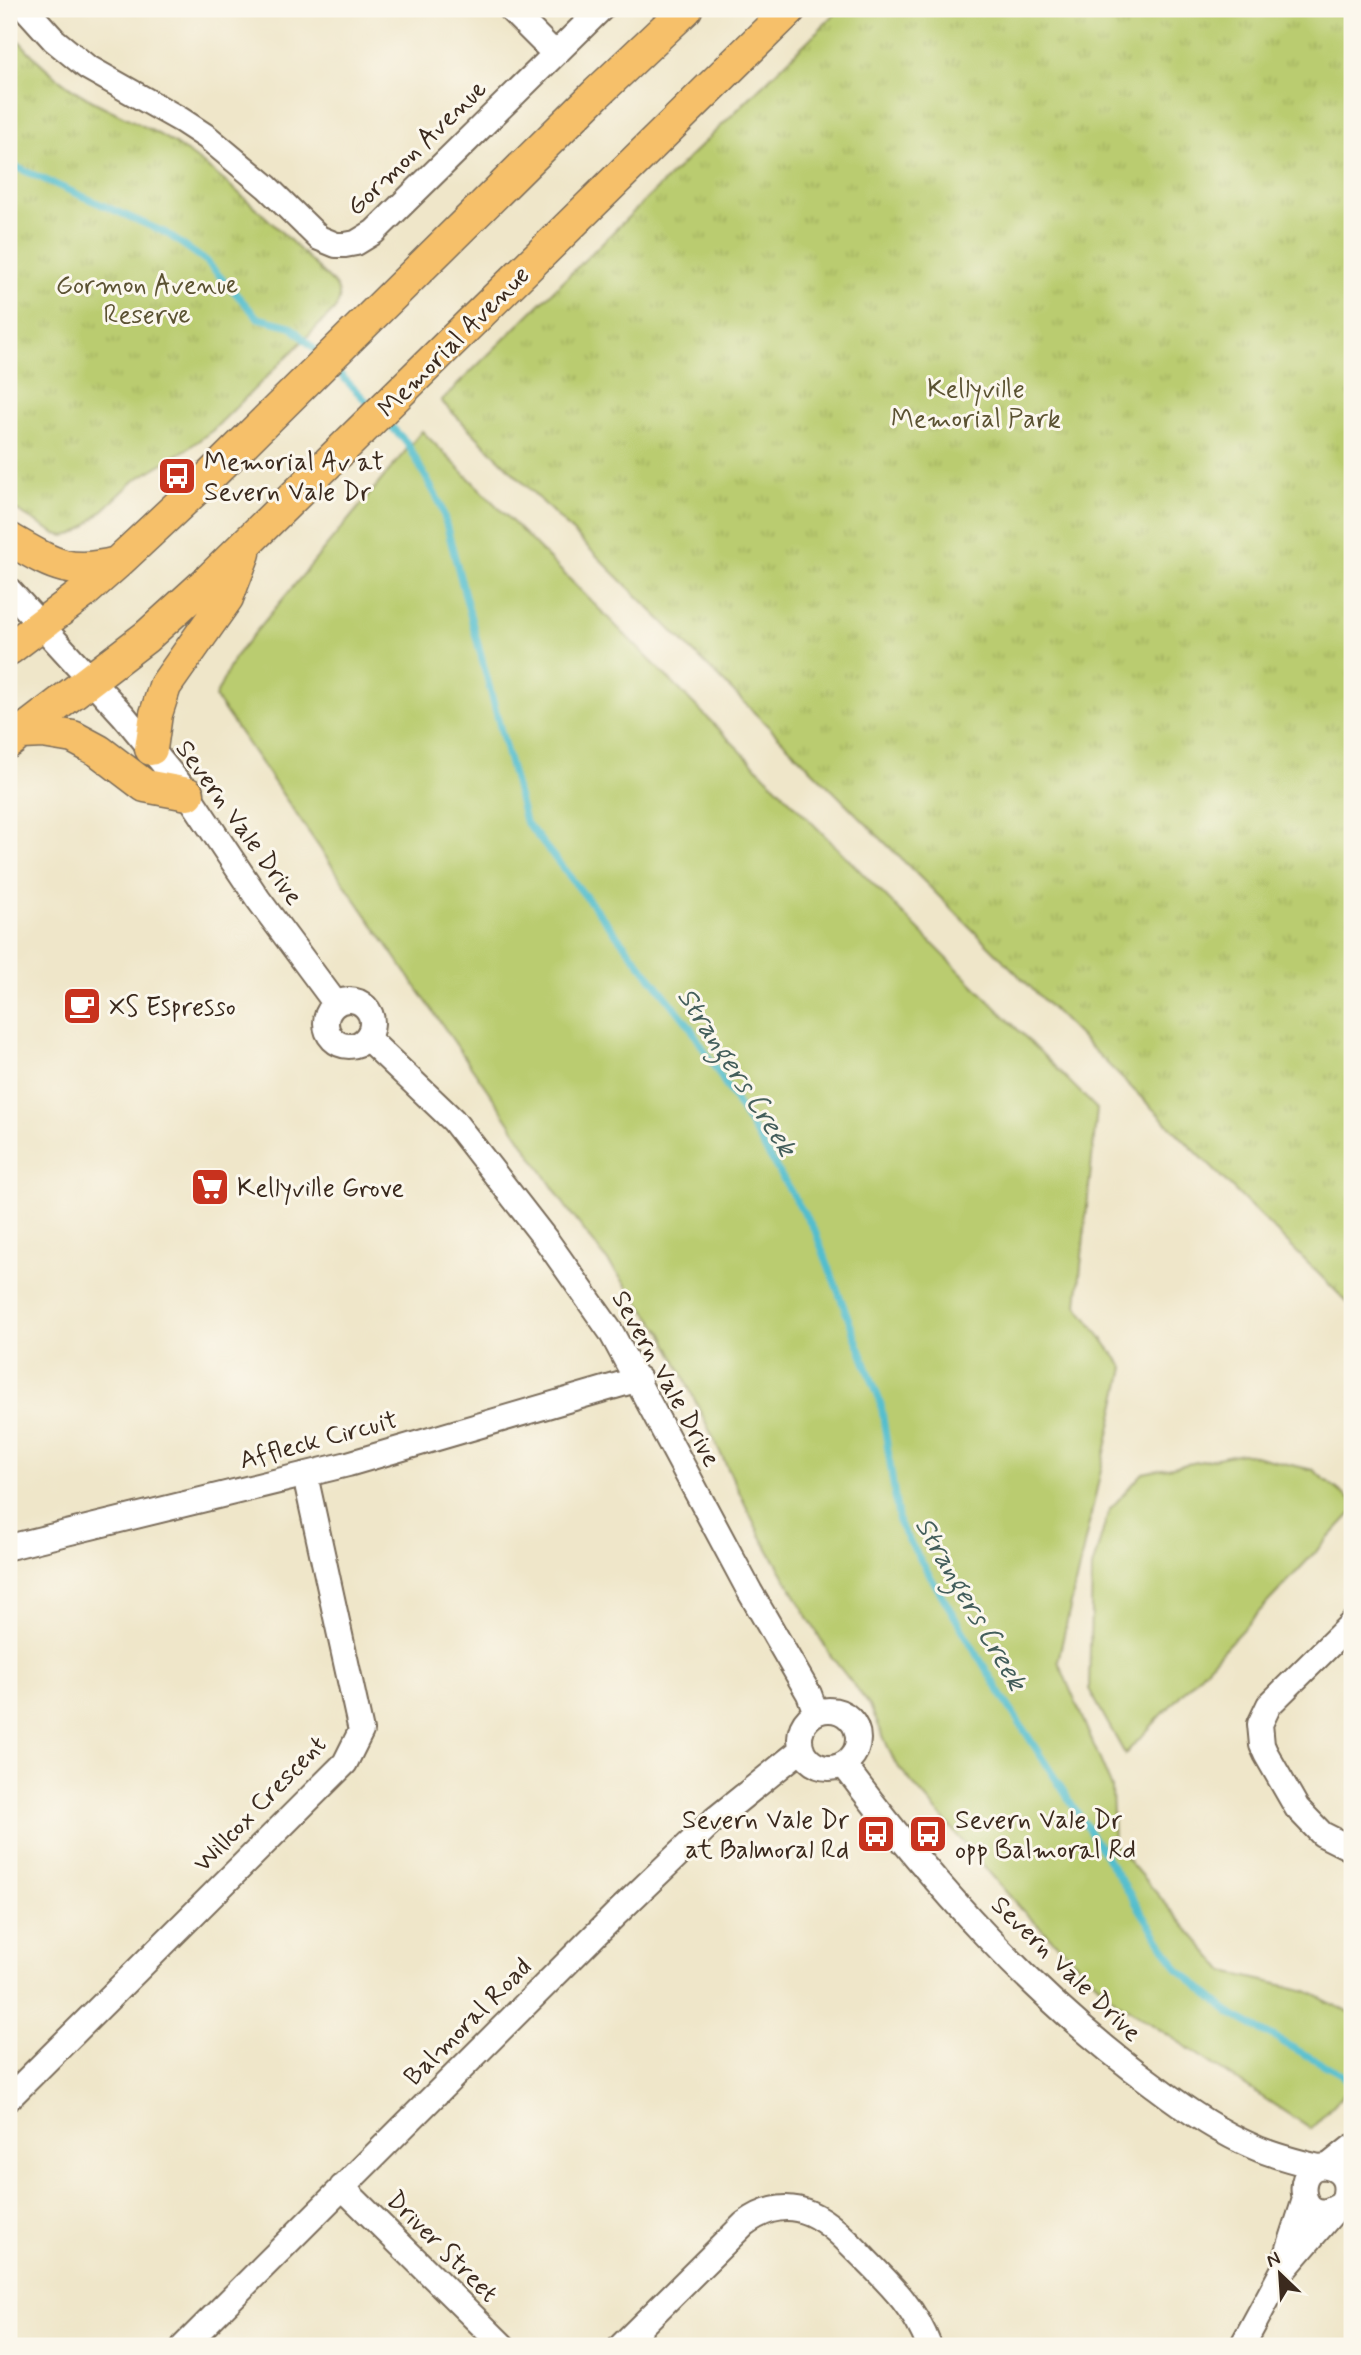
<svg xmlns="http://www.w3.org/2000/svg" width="1361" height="2355" viewBox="0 0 1361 2355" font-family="Mynerve,sans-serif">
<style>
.green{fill:#bacc6f;stroke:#7a7b46;stroke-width:2}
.park{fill:url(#park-tufts);stroke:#7a7b46;stroke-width:2}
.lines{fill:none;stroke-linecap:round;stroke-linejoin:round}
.stream{stroke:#52becd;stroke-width:7}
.minor-casing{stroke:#7a6c5a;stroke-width:28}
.major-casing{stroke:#7a6c5a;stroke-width:35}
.minor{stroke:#fff;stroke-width:24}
.major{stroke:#f6c06b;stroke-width:32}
.labels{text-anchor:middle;stroke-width:6;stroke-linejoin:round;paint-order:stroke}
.street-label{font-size:26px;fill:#3b2a1e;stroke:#fbf7ec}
.park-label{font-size:26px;fill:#5b5232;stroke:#fbf7ec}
.poi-label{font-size:26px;fill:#3b2a1e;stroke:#fbf7ec;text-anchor:start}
.water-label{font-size:28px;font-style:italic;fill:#435e5b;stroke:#fbf7ec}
</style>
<defs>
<pattern id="park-tufts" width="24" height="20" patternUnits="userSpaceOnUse" patternTransform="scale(1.75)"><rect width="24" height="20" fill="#bacc6f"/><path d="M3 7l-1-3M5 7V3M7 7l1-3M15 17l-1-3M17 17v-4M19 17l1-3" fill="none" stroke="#a1af60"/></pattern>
</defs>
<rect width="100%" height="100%" fill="#fbf7ec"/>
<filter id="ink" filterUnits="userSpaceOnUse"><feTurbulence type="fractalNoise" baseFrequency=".0143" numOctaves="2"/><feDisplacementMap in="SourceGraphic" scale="14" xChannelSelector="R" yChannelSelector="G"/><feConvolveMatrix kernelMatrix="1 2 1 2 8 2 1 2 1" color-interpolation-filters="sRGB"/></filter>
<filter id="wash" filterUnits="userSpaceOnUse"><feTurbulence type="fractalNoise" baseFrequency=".00686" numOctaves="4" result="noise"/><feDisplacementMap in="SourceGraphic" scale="28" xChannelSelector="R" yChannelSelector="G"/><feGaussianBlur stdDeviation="1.57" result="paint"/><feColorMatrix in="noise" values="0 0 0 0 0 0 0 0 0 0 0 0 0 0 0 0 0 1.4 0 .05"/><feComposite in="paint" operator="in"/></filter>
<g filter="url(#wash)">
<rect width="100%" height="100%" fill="#efe6c9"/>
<path class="green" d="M422,431l675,678 -20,196 47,63 -66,293 54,127 2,56 111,128 82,19 45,23v71l-41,44 -196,-129 -96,-93 -124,-144 -25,-57 -40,-51 -70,-120 -98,-203 -96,-125 -66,-99 -285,-411 19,-39z
M1242,1453l71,17 39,31v12l-227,241 -36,-65 3,-121 17,-58 34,-37z"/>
<path class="park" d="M840,9h499l13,13v1285l-911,-906z
M9,29c22,27 49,53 80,70 29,16 59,27 86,45 60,40 110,91 161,142 5,9 4,15 -1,23l-122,121 -26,19 -52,31 -50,47 -11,7 -9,2 -9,-2 -47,-28z"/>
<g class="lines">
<path class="stream" d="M9,164l157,69 40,28 52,57 32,8 30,28
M331,365l41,42
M383,418l24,25 34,62 84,316 164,204 126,206 66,173 18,120 103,172 177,274 54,45 108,59 11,14"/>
</g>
</g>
<g filter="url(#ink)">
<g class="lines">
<defs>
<path id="minor" d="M26,9l28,31 33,27 94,53 26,17 60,50 52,51 17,7h9l11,-2 18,-11 227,-223
M510,9l45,45
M9,590l115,126 64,78 70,105 78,105
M326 1023a23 23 0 1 1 46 0a23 23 0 1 1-46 0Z
M367,1038l86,82 94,121 64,91 139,260 59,102 7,19
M9,1547l339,-83 291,-85
M1352,1623l-83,82 -9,19 2,21 4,9 31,54 25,26 30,15
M800 1739a29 29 0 1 1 58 0a29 29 0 1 1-58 0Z
M843,1764c89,119 191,234 312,322 30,23 64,46 99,61 20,9 44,15 65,20
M9,2098l336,-335 16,-32 -56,-256
M1327,2167l25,-20
M342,2187l161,159
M1285,2261l20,-62
M184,2346l432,-432 98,-94 88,-71
M621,2346l123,-122c52,-38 86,-1 122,36 27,27 50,50 63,86
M1242,2346l40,-74 61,-71c5,-13 3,-28 -12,-33 -40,-13 -35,64 7,38"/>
<path id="major" d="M9,539c42,24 58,37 108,24
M9,649l73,-55 35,-31 93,-87 386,-382 90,-85
M22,733l21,-1 30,5 26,14 46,35 43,8
M9,742l137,-105 64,-58 580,-570
M151,749l5,-35 9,-28 62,-88 17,-45"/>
</defs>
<use href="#minor" class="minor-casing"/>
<use href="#major" class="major-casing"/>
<use href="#minor" class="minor"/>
<use href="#major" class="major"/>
</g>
</g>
<defs>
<symbol id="bus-square" viewBox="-11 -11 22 22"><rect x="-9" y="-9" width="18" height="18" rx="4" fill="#c8321e" stroke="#fbf7ec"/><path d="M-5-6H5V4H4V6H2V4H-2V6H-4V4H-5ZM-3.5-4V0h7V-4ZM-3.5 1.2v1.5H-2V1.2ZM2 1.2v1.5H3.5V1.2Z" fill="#fff"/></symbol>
<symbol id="cafe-square" viewBox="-11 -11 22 22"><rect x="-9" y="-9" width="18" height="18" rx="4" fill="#c8321e" stroke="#fbf7ec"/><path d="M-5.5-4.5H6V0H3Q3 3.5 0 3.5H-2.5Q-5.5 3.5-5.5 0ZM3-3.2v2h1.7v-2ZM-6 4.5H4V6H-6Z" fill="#fff"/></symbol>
<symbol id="supermarket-square" viewBox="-11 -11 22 22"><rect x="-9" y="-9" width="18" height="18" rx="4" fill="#c8321e" stroke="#fbf7ec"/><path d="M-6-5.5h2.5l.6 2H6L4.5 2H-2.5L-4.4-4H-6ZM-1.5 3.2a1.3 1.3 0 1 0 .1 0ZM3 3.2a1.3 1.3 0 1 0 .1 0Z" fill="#fff"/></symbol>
</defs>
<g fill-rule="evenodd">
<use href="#bus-square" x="155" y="454" width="44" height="44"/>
<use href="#cafe-square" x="60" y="984" width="44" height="44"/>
<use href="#supermarket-square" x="188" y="1165" width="44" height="44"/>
<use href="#bus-square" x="854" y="1812" width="44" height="44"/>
<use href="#bus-square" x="906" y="1812" width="44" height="44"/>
</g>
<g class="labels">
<g class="street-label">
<text transform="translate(416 147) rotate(-44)" y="9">Gormon Avenue</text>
<text transform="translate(453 341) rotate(-45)" y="9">Memorial Avenue</text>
<text transform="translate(240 822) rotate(54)" y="9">Severn Vale Drive</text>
<text transform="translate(667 1378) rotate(61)" y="9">Severn Vale Drive</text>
<text transform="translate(318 1439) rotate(-15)" y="9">Affleck Circuit</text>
<text transform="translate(259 1803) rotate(-46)" y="9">Willcox Crescent</text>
<text transform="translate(1067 1968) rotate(44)" y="9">Severn Vale Drive</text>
<text transform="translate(467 2021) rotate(-45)" y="9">Balmoral Road</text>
<text transform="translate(443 2246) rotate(45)" y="9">Driver Street</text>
</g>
<g class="park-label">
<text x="147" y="293">Gormon Avenue<tspan x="147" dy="30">Reserve</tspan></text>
<text x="976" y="397">Kellyville<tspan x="976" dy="30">Memorial Park</tspan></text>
</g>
<g class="poi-label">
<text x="204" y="470">Memorial Av at<tspan x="204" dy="30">Severn Vale Dr</tspan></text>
<text x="109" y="1015">XS Espresso</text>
<text x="237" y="1196">Kellyville Grove</text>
<text x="849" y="1828" text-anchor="end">Severn Vale Dr<tspan x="849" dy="30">at Balmoral Rd</tspan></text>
<text x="955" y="1828">Severn Vale Dr<tspan x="955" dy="30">opp Balmoral Rd</tspan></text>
</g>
<g class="water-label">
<text transform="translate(738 1071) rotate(57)" y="10">Strangers Creek</text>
<text transform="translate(972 1603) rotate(60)" y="10">Strangers Creek</text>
</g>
</g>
<rect width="1361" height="2355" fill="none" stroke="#fbf7ec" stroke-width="35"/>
<g transform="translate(1280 2274) rotate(335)" stroke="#fbf7ec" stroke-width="5" paint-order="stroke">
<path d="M0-5L12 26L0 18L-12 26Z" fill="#3b2a1e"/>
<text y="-10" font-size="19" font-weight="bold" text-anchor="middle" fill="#3b2a1e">N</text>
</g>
</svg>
